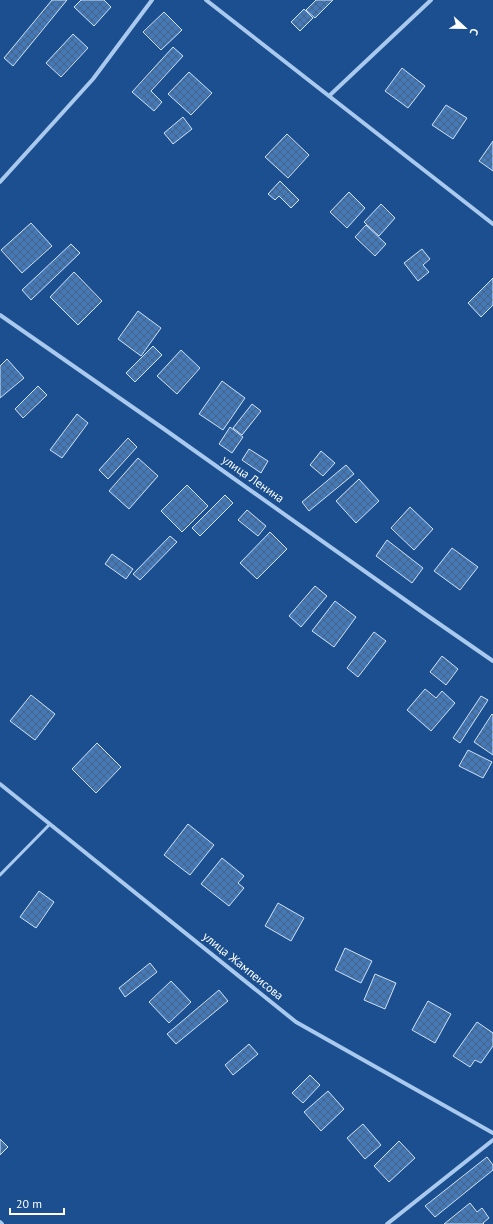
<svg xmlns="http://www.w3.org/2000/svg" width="493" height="1224" viewBox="0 0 493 1224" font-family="'PT Sans',sans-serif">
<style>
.building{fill:url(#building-cross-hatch);stroke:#cfe3fa}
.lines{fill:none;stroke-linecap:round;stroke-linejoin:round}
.service{stroke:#a9c9ee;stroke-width:3}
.minor{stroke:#a9c9ee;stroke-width:4}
.labels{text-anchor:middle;stroke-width:3.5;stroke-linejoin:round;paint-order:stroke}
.street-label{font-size:12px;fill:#fff;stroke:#1b4f8f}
</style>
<defs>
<pattern id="building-cross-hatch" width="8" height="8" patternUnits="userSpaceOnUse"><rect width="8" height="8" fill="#4478b7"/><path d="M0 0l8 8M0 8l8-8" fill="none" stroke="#486282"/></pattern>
</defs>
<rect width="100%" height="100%" fill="#1b4f8f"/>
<path class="building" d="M52,0h15l-54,66 -9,-8z
M81,0h23l7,7 -17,19 -20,-19z
M316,0h17l-18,18 -9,-8z
M304,9l9,9 -13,13 -9,-9z
M164,12l18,18 -21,20 -18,-18z
M73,34l15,14 -27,29 -15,-14z
M173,47l10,9 -32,35 11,11 -8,9 -22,-19z
M402,68l23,18 -17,22 -23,-17z
M189,72l23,21 -21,22 -23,-21z
M446,105l21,13 -14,21 -21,-14z
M183,117l9,12 -19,15 -9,-11z
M287,134l22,21 -21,23 -23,-21z
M493,141v30l-14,-10z
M280,181l19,19 -8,8 -12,-12 -4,4 -7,-6z
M349,192l16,16 -18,20 -17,-16z
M381,204l14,14 -16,18 -15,-14z
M31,223l21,23 -30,27 -21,-23z
M366,225l20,19 -11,12 -20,-19z
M71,244l9,9 -49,47 -9,-10z
M422,249l8,10 -7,6 6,7 -11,9 -14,-18z
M74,272l28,29 -24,24 -28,-28z
M493,278v27l-12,12 -13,-14z
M138,311l23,17 -20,28 -23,-17z
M153,346l9,9 -27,27 -9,-9z
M181,350l19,18 -23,26 -20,-18z
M7,359l17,19 -24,20v-32z
M222,381l23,17 -22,32 -24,-16z
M38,386l9,9 -24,23 -8,-9z
M252,404l9,7 -19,24 -9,-7z
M77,414l11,9 -26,35 -12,-8z
M230,427l13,10 -11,16 -13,-9z
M128,438l9,9 -29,32 -9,-9z
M249,449l19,12 -7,12 -19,-13z
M321,451l14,12 -12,13 -13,-11z
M138,458l20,18 -29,33 -20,-18z
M346,465l8,9 -45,37 -7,-9z
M359,479l20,22 -23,22 -20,-22z
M187,485l21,21 -26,26 -21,-21z
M225,495l8,8 -33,33 -8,-8z
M410,507l23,22 -19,21 -23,-22z
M247,510l19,16 -8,10 -20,-16z
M270,532l17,17 -30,30 -17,-16z
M170,536l7,6 -37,38 -7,-6z
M387,540l36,28 -11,15 -36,-27z
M452,548l26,19 -18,23 -26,-19z
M112,554l21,15 -7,10 -21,-15z
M315,586l12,10 -26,31 -12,-11z
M335,601l21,16 -22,30 -22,-16z
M374,632l12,9 -28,36 -11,-9z
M442,656l16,13 -12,16 -16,-13z
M425,689l11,9 6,-7 13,12 -24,28 -24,-21z
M31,695l24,19 -20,26 -25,-19z
M481,696l7,4 -28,43 -7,-5z
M492,714l1,1v40l-19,-13z
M97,743l24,24 -25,26 -24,-24z
M468,750l24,12 -9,16 -24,-12z
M188,824l26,21 -24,30 -26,-20z
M222,858l22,18 -6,7 6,5 -15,18 -28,-22z
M39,891l15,11 -18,26 -16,-11z
M278,903l26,15 -13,23 -26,-15z
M345,948l27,13 -11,22 -26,-13z
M150,963l7,9 -32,25 -6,-9z
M375,974l21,9 -11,26 -21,-9z
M171,981l20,21 -22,21 -20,-21z
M219,990l9,11 -52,43 -9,-10z
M428,1001l23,13 -16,29 -23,-13z
M477,1022l16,11v13l-12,17 -6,-3 -5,7 -17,-11z
M249,1044l9,10 -25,21 -8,-10z
M310,1075l10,10 -17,18 -11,-10z
M328,1091l16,18 -23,22 -17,-19z
M363,1124l18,21 -16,14 -18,-21z
M0,1139l8,8 -8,8z
M399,1141l16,17 -26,24 -15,-16z
M487,1157l6,8v5l-58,47 -10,-11z
M470,1203l7,9 5,-4 7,10 -6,5 1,1h-40z"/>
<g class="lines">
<path class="service" d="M0,875l50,-51"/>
<path class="minor" d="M206,0l287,224
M329,96l102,-96
M0,182l93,-103 59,-79
M0,315l164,114 261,185 68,47
M0,784l296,238 197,111
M0,1222l2,2
M387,1224l106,-84"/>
</g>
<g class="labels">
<g class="street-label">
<text transform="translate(253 479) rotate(35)" y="4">улица Ленина</text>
<text transform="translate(243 966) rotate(39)" y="4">улица Жампеисова</text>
</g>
</g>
<g transform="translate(465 28) rotate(112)" stroke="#1b4f8f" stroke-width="3" paint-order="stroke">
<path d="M0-3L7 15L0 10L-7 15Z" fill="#ffffff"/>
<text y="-6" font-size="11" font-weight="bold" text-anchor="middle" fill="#ffffff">С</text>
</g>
<path d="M10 1208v6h54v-6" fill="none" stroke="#ffffff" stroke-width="2"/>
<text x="16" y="1208" font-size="12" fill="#ffffff" stroke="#1b4f8f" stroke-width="3" paint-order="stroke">20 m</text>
</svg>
